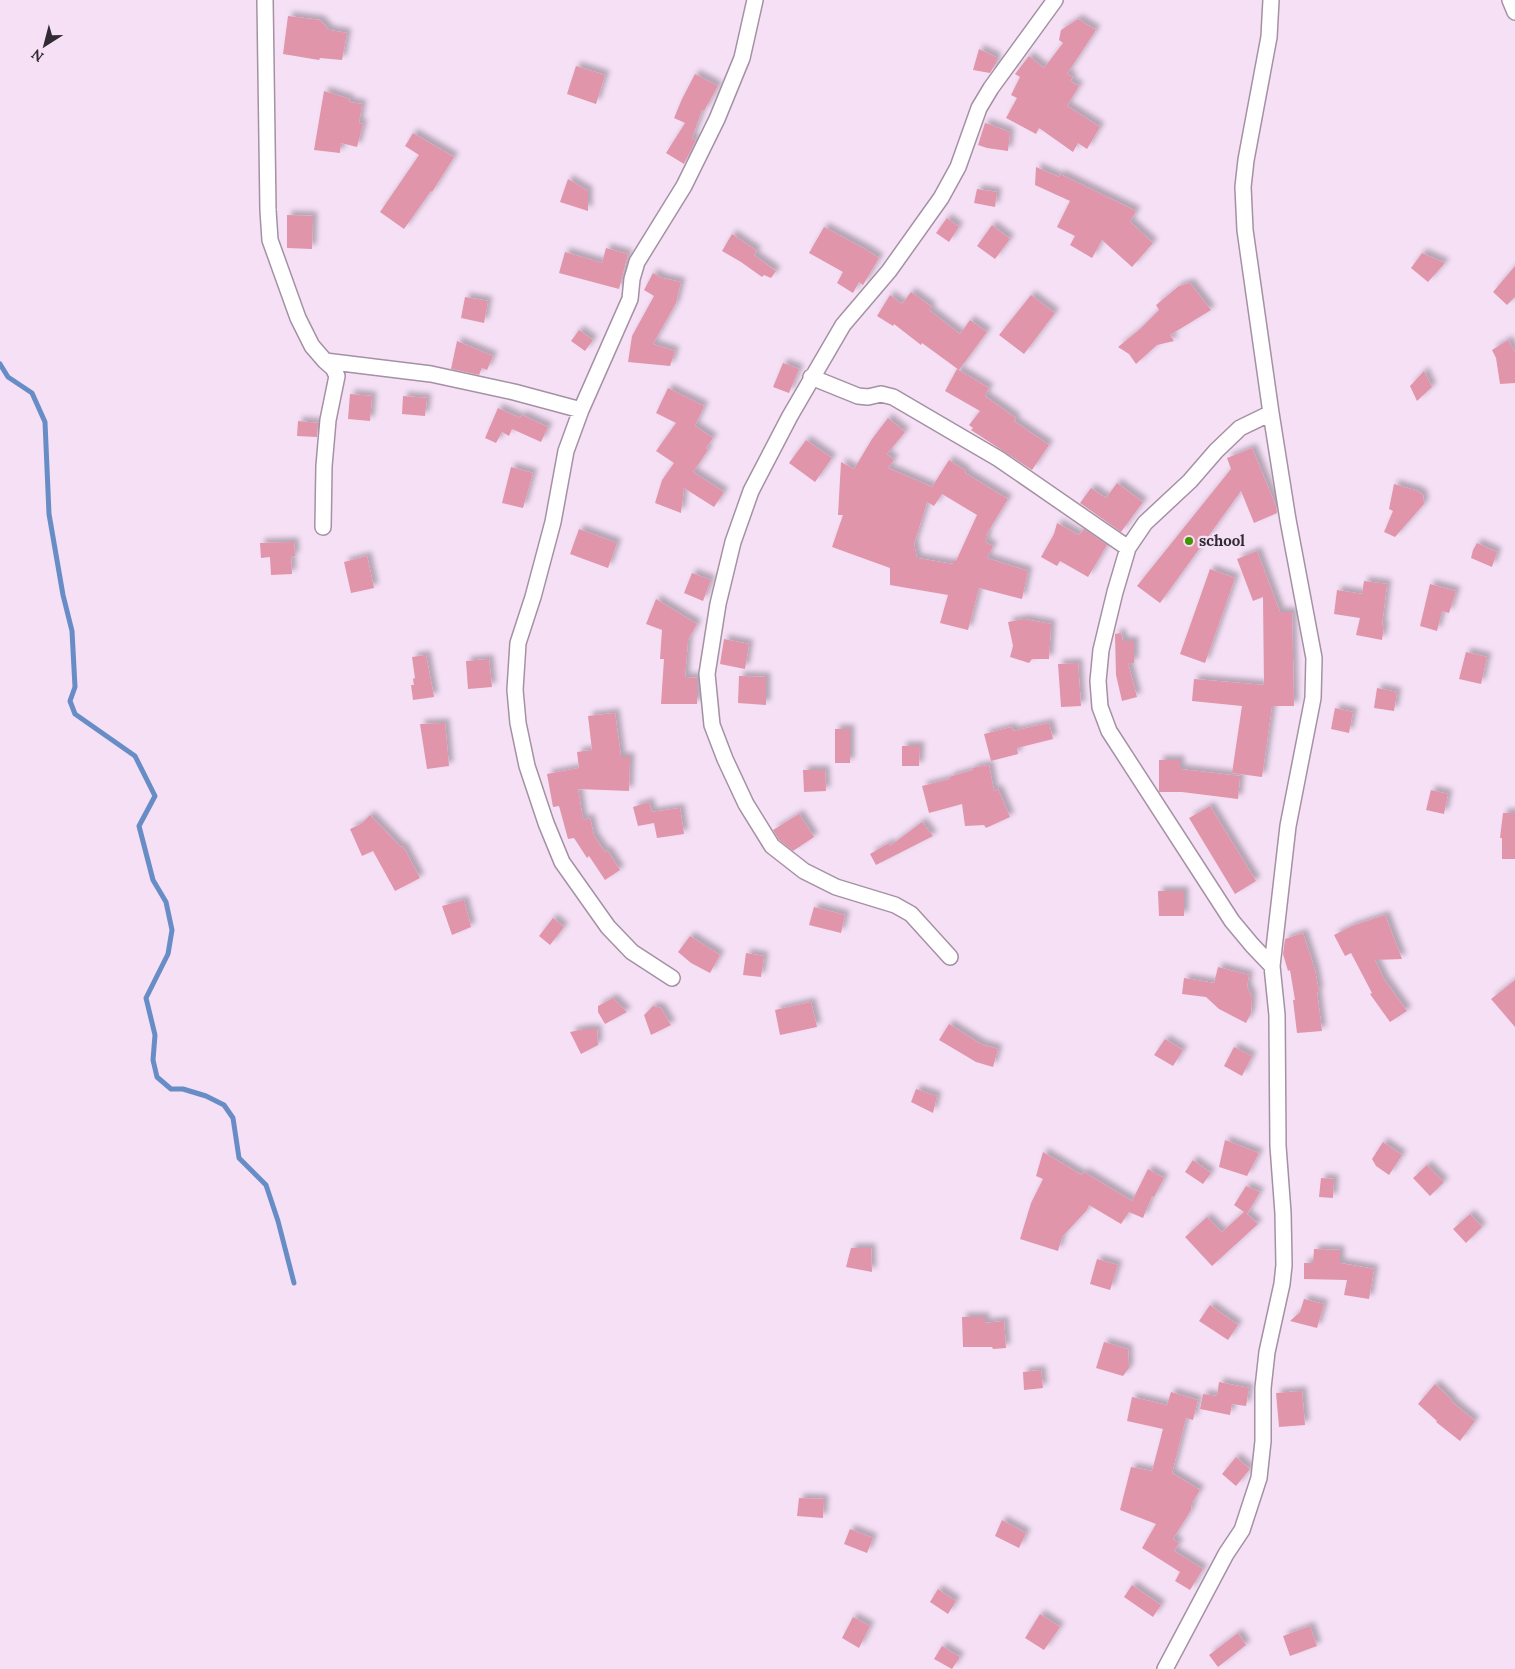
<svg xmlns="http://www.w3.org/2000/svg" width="1515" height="1669" viewBox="0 0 1515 1669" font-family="Lora,serif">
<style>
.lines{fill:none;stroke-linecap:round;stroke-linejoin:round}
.stream{stroke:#688dc6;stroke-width:5}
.building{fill:#e195ab;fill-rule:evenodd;filter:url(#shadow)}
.minor-casing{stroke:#a591a4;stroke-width:18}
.minor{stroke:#fff;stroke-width:15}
.poi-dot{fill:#409501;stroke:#f5e0f5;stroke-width:2}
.labels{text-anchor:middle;stroke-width:4.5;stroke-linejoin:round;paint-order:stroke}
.poi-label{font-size:15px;font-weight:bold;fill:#322a32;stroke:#f5e0f5;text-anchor:start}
</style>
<defs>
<filter id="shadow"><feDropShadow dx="4.5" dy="-4.5" stdDeviation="2.5" flood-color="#0004"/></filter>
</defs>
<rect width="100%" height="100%" fill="#f5e0f5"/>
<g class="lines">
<path class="stream" d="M0,364l8,13 24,16 13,29 4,92 14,81 9,36 3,56 -5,14 5,13 60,42 20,40 -16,30 14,54 13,22 6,28 -4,24 -22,44 9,37 -2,25 4,17 14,12h12l23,7 18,9 9,13 6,40 27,27 12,36 16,62"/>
</g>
<path class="building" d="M288,16l32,4 9,10 18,3 -5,27 -22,-2 -1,2 -36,-6z
M1078,19l18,11 -29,44 6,3 -3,4 9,5 -12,20 33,21 -13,22 -9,-6 -5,9 -34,-24 -3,6 -30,-16 11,-20 -6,-3 9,-18 -5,-3 14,-18 15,12 19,-25 -4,-3 2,-10z
M979,49l17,8v6l-6,10 -17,-3z
M576,66l29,9 -9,29 -29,-10z
M695,74l23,12 -14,25 -2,-1 -10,28 4,2 -12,24 -18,-11 19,-30 -11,-5 8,-19z
M324,91l26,8 -1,3 13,2 -3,19 4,1 -6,23 -16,-4 -1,10 -26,-3z
M985,123l25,9 -2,19 -21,-3 -9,-3z
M413,133l41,24 -22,35 -1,-1 -27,38 -24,-17 39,-57 -14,-9z
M1036,167l23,10 1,-3 76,37 -6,11 23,21 -21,24 -30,-27 -10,18 -22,-13 5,-9 -18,-9 13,-26 -35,-16z
M568,179l20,12v20l-28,-9z
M977,189l20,3 -2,15 -21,-4z
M287,215l26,1 -1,33 -25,-1z
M947,218l12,9 -10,15 -13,-9z
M992,225l18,14 -15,20 -18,-13z
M824,227l41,22 14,9 -16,27 -4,-3 -6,11 -16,-10 6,-11 -34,-19z
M732,234l25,17 -3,4 22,16 -5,7 -7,-3 -2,2 -21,-15 -19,-11z
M606,248l22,6 -9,35 -60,-16 6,-21 37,11z
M1422,253l23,10 -17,19 -17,-14z
M1515,266v31l-8,8 -14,-13z
M653,273l9,5 19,4 -5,21 -23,41 22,7 -5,15 -42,-4 4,-26 22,-40 -10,-6z
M1190,283l21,27 -41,25 4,6 -17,4 -21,19 -7,-10 -11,-7 21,-17 20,-20 -3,-5 23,-19z
M911,292l21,15 -3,3 31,24 10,-14 17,12 -28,38 -37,-27 -1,2 -27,-21 -1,2 -16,-10 13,-21 12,9z
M1031,295l24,18 -31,41 -25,-19z
M465,297l23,4 -4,22 -23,-5z
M579,330l14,10 -8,11 -14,-10z
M1508,340l7,12v31l-15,1 -4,-26 -4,-8z
M457,341l36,15 -6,14 -5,-2 -3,7 -28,-6z
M783,363l16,6 -10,24 -16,-6z
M957,369l32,19 -4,8 31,22 -2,3 35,24 -17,25 -61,-40 2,-2 -4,-3 11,-14 -35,-20z
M1424,371l8,16 -15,14 -7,-15z
M668,388l36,18 -9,20 18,12 -7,10 2,2 -15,22 31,20 -10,15 -30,-19 -3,25 -26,-10 7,-23 12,-17 -18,-12 20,-28 -20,-10z
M350,394l22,2 -2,25 -22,-2z
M403,396l24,2 -2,18 -23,-2z
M498,408l22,10 2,-3 26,12 -7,15 -29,-13 -3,7 -7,-4 -6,11 -11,-5z
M888,418l17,14 -18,22 7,6 -6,8 44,19 17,-27 17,11 -1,2 43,26 -22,36 2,1 -3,6 8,4 -6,12 41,13 -6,28 -43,-11 -11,42 -28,-7 8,-28 -58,-10v-17l-58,-21 11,-32h-5l3,-53 13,7 18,-30zM942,494l35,21 -21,46h-3v3l-36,-6 -3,-14 13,-42 7,4z
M298,421l20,2 -1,14 -20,-1z
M806,440l26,18 -17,24 -26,-19z
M1252,448l24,58 1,7 -23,10 -13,-32 -81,112 -23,-17 94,-117 -4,-11z
M511,467l22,6 -10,35 -21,-5z
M1117,483l26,19 -22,30 -41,-29 11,-15 15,10z
M1394,484l24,7 5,4 1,9 -29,33 -11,-5 9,-21 -4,-2z
M1057,523l22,12 5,-6 23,16 -19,32 -28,-16 -3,5 -16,-9 13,-23z
M579,529l38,14 -9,25 -38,-14z
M294,542l1,14 -4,1 1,17 -21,1 -1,-18 -9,1 -1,-15z
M1477,543l20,9 -5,15 -21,-9 2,-8z
M1257,551l23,61h12l2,94h-22l-10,71 -30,-4 10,-67 -50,-5 2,-22 70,6 -1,-88 -10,4 -16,-42z
M367,556l7,32 -23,5 -7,-31z
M1210,569l25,9 -30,85 -25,-9z
M692,573l19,7 -8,21 -19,-8z
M1364,581l23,3 -5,41 2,1 -2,14 -26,-5 4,-17 -26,-4 3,-24 25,4z
M1430,584l26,7 -7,22 -7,-2 -5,20 -17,-5z
M656,599l41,25 -9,16 -3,37 12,1v26h-36l3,-45h-4l2,-29 -16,-6z
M1024,619l27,5 -2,35h-17l-3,4 -19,-6 3,-11 -5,-24z
M1121,633l2,8h11v22h-6l9,34 -15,4 -6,-26 -1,-41z
M724,639l25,5 -4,25 -25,-5z
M1466,652l21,5 -6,27 -22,-5z
M426,655l8,42 -21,3 -2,-15h3l-1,-6 2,-1 -3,-21z
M489,659l3,28 -24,2 -2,-28z
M1078,663l3,43 -20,1 -3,-43z
M739,676l27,1v28l-28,-2z
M1377,688l20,4 -3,19 -20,-3z
M1335,708l18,4 -4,21 -18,-4z
M615,713l6,44h9l-1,34 -51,-2 5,31 7,-2 4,18 11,16 2,-2 13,20 -15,10 -16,-24 -2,2 -13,-20 -6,1 -9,-33 -6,1 -6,-33 32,-6 -2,-16 15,-2 -4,-34z
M445,723l4,43 -22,3 -7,-45z
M1049,723l4,16 -36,9 1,6 -27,7 -7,-27 28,-7 1,4z
M835,729h15v34h-15z
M902,746h18l-1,20h-17z
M1159,760h21v9l60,7 -2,23 -56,-7h-23z
M989,765l5,26 4,-2 12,28 -24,11 -2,-3 -19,1 -3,-22 -33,9 -7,-27 28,-7 -1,-2 24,-7 -1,-2z
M803,770h22l1,21 -22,1z
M1431,790l17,4 -4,20 -18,-4z
M649,802l3,10 28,-4 4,26 -27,4 -3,-15 -16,3 -5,-19z
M1210,806l46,75 -21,13 -46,-76z
M1503,813h12v46h-13v-21h-2z
M799,814l15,23 -21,14 -14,-11 -6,-10z
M370,815l31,32 2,-1 17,32 -25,13 -22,-40 -11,5 -12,-27 11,-5z
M922,822l11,14 -57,29 -6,-11 19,-11 1,3z
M1158,891h26v25h-25z
M464,900l7,27 -19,8 -10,-29z
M814,907l31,8 -4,18 -32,-8z
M1385,915l17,44 -27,1 9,19 23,32 -17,11 -20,-28 2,-1 -21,-40 -6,3 -11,-21 18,-9z
M553,918l11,9 -14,18 -11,-9z
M1303,933l12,37 4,22h-2l5,39 -25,2 -4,-33h2l-5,-30 -2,1 -5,-17 2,-15z
M690,936l30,19 -10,18 -19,-10 -13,-11z
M746,953l18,3 -3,21 -18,-2z
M1218,967l31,8 -2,11 5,11 -1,16 -5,10 -27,-14 -13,-12 -24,-3 2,-16 30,5z
M1515,980v47l-24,-28z
M613,998l14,14 -22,12 -7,-12v-6z
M811,1002l6,25 -37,8 -5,-25z
M653,1006l8,2 10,17 -20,10 -7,-20z
M949,1024l32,20 17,5 -5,18 -17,-5 -37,-22z
M584,1029h13l1,16 -17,9 -11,-22z
M1165,1039l18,11 -10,16 -19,-11z
M1234,1047l18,9 -10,20 -18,-10z
M916,1089l21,7 -4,17 -22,-11z
M1225,1140l34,13 -12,23 -28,-9z
M1383,1142l19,13 -13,20 -13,-9 -4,-7z
M1043,1152l39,23 2,-3 48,29 16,-32 16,9 -10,19 -2,-1 -9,22 -14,-6 -8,12 -32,-19 -2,5 -25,27 -4,14 -38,-12 11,-36 12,-24 -7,-3z
M1193,1160l18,13 -8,11 -18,-12z
M1427,1165l17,17 -14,14 -17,-18z
M1321,1178l13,1 -1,19 -14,-1z
M1246,1186l14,6 -13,22 11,10 -46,42 -27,-29 22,-20 15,15 22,-20 -10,-7z
M1470,1214l12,13 -16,16 -13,-14z
M851,1248h20l1,24 -26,-5z
M1314,1249l26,1v13l34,6 -5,30 -25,-4 3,-15 -43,-1v-16h9z
M1097,1259l21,6 -8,25 -20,-6z
M1304,1299l20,5 -7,24 -27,-7 10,-9z
M1210,1305l28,20 -10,15 -29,-19z
M962,1317h23v6l19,-2 2,27 -13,1 -1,-2h-29z
M1104,1342l24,7 1,19 -6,8 -27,-8z
M1041,1370l2,18 -19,2 -1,-18z
M1219,1382l30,6 -3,18 -14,-2 -2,11 -30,-6 3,-15 14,2z
M1435,1384l17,16 -1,1 24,20 -15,20 -24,-19 1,-1 -19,-17z
M1302,1391l3,34 -26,2 -3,-34z
M1171,1392l27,8 -5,20 -7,-2 -14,55 28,17 -8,13 -1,7 -18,29 6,4 -5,8 29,18 -13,21 -15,-9 5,-9 -38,-24 14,-24 -36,-14 11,-43 21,4 11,-42 -36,-8 5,-24 35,8z
M1236,1457l14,12 -14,17 -14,-12z
M799,1498l25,1 -1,19 -26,-2z
M1002,1520l24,13 -7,15 -24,-12z
M850,1529l23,9 -6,15 -23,-9z
M1132,1585l29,20 -8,12 -29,-20z
M938,1589l18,12 -8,13 -18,-12z
M1040,1614l20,13 -16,23 -19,-12z
M853,1617l17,9 -11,22 -17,-10z
M1310,1626l7,20 -27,10 -7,-20z
M1238,1633l8,12 -28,22 -9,-12z
M942,1646l18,11 -8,12 -18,-10z"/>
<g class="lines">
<defs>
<path id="minor" d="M265,0l3,210 2,30 28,78 14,28 13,15 106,13 83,18 67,18
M1510,0l5,12
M811,377l47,19 10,1 13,-3 12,3 106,62 129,89
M1271,413l-31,15 -24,23 -26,30 -45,42 -17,25 -13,44 -14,58 -3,31 2,26 9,24 123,190 20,24 20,21
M323,527l1,-61 4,-46 9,-44 -4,-8 -8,-7
M950,957l-39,-43 -16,-9 -59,-18 -32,-16 -32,-25 -26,-42 -21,-45 -13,-34 -5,-51 11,-70 15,-62 18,-51 39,-75 53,-91 46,-54 52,-73 17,-31 21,-59 12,-20 64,-88
M672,978l-40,-26 -24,-25 -46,-65 -16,-39 -19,-57 -9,-43 -3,-33 3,-47 15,-46 20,-75 13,-71 15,-41 49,-111 2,-20 5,-17 47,-76 33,-67 25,-61 13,-58
M1165,1669l61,-115 16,-24 17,-52 4,-37v-53l4,-36 15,-68 2,-19 -1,-52 -5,-67 -1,-131 -5,-49 16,-140 25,-128 1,-40 -26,-138 -17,-107 -26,-183 -2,-43 3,-27 23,-123 2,-37"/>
</defs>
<use href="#minor" class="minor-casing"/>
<use href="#minor" class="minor"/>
</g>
<circle class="poi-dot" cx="1189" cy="541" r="5"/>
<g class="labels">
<g class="poi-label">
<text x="1199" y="546">school</text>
</g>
</g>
<g transform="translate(45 45) rotate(216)" stroke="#f5e0f5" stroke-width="4" paint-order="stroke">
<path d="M0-4L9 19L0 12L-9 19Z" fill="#322a32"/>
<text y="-8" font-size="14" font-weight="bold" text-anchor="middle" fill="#322a32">N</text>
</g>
</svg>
